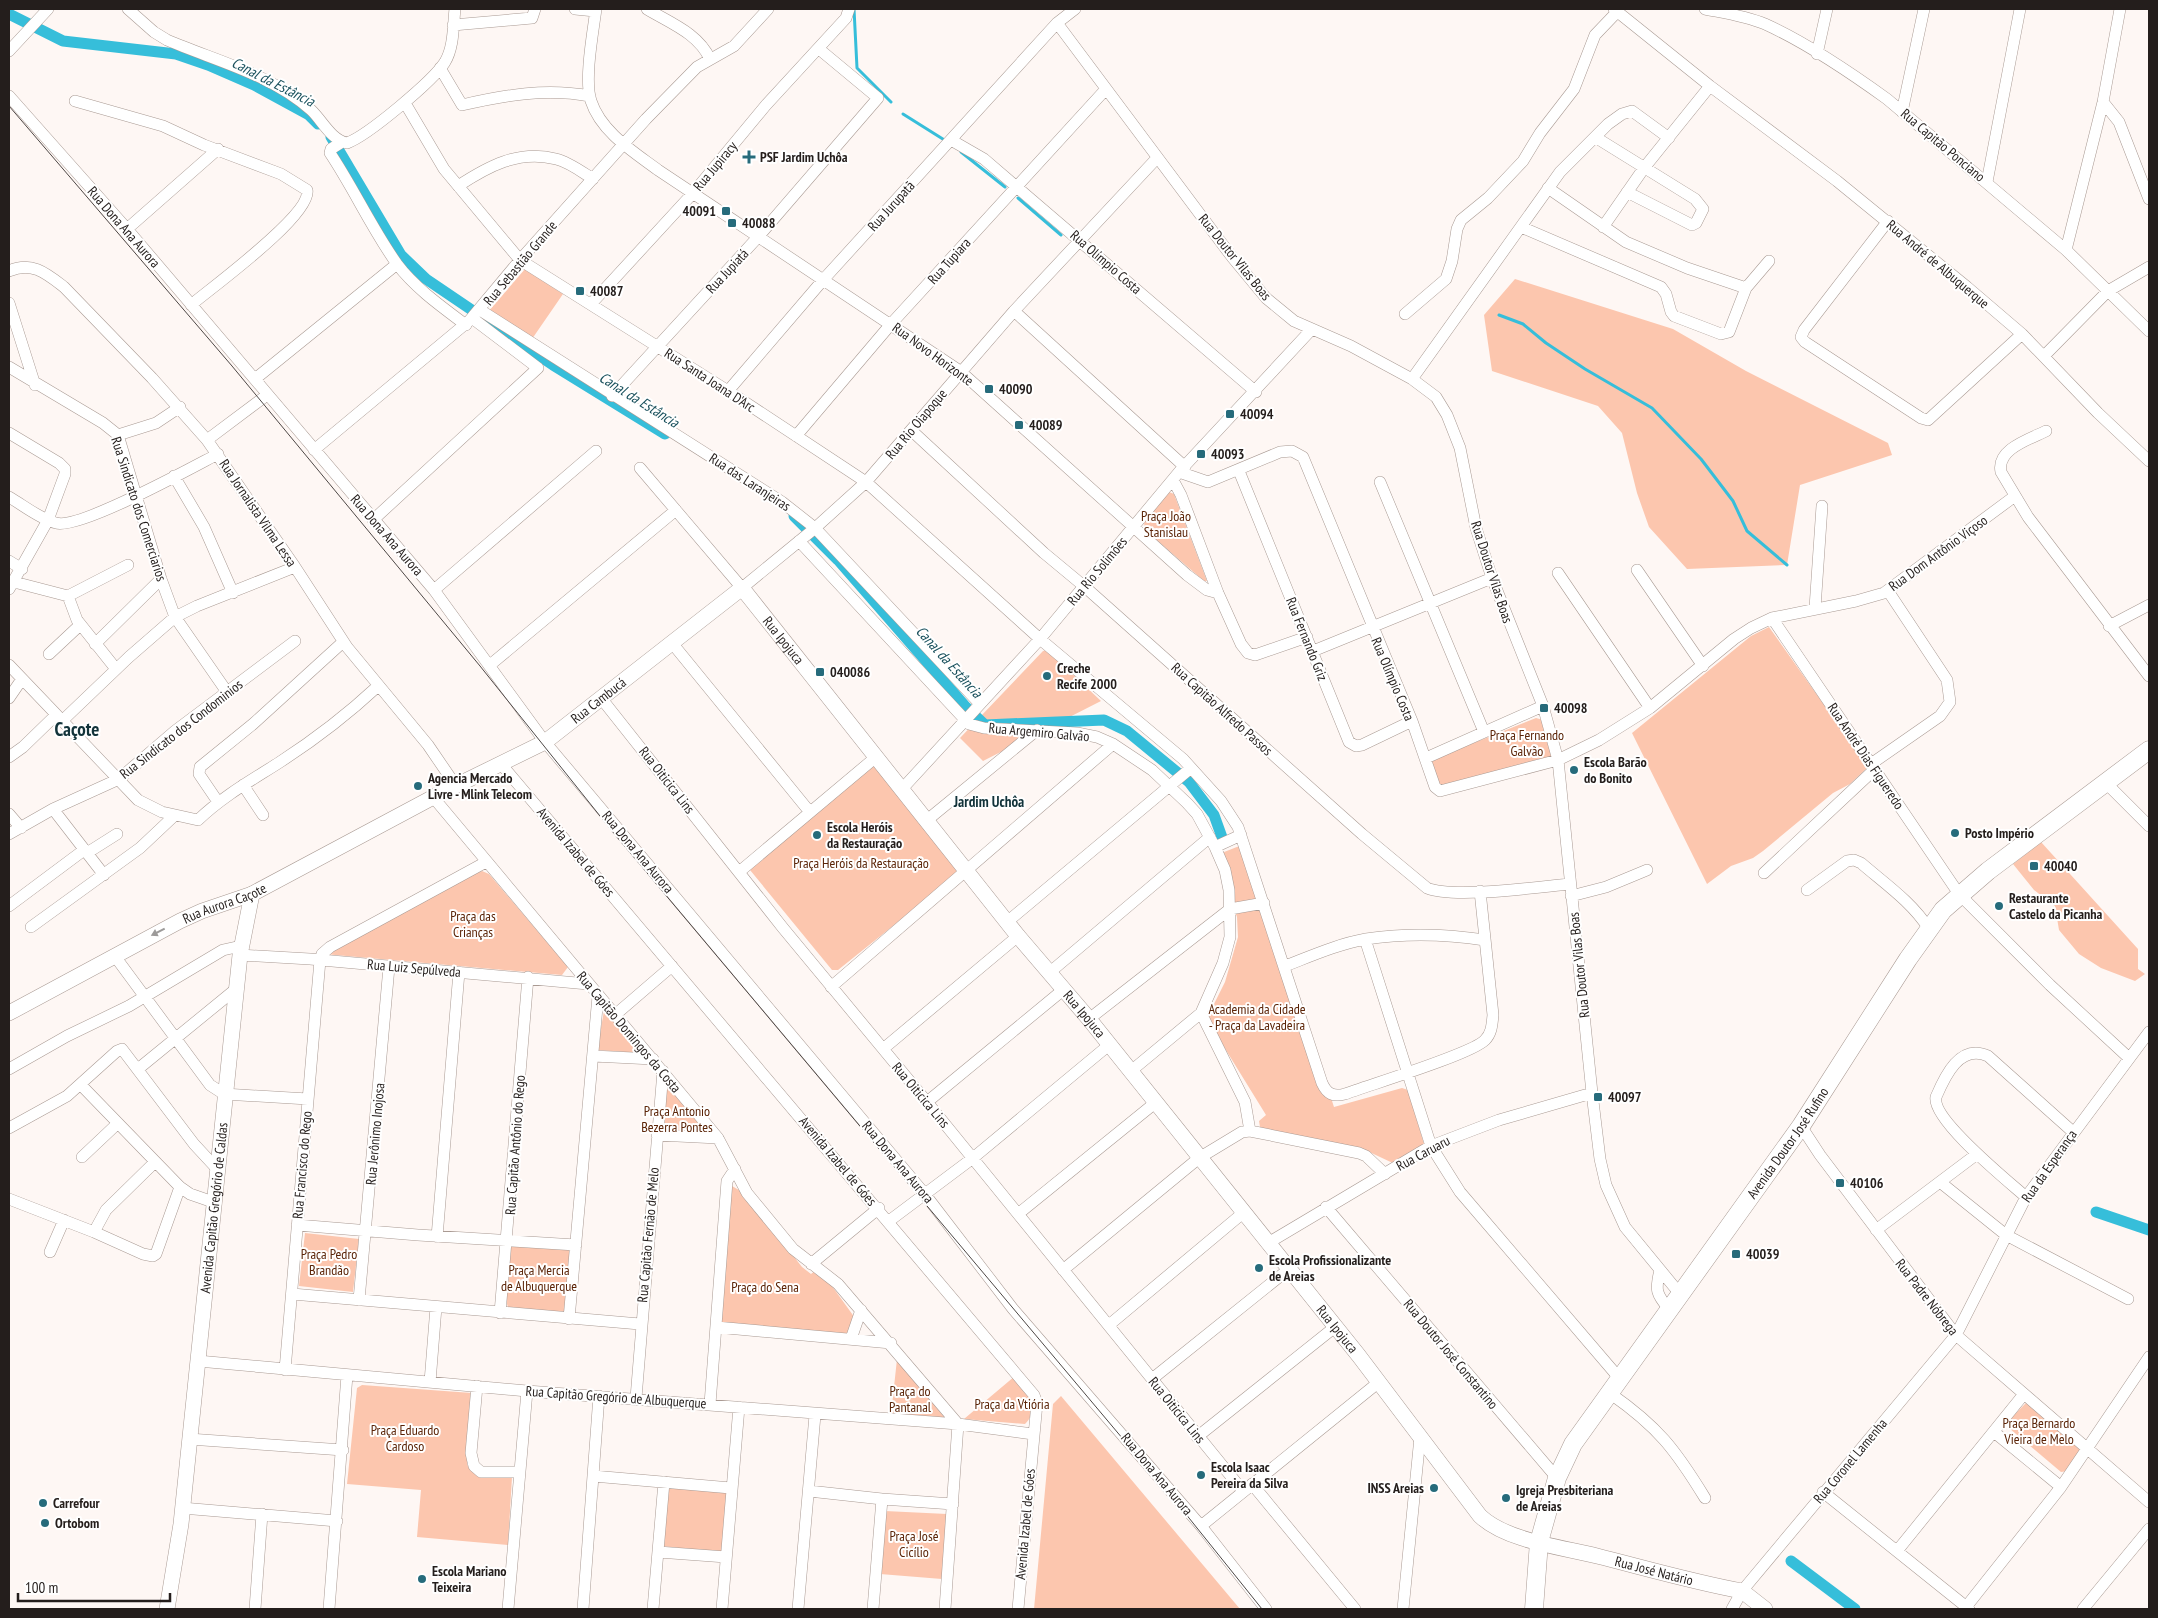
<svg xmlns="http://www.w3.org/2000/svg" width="2158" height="1618" viewBox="0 0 2158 1618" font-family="'PT Sans Narrow',sans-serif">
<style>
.green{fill:#fcc6ae}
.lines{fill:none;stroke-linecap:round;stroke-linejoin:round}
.stream{stroke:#36beda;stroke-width:3}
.canal{stroke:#36beda;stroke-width:11}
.minor-casing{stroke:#a99a93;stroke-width:12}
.secondary-casing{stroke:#a99a93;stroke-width:16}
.primary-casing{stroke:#a99a93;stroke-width:19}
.minor{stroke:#fff;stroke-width:11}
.secondary{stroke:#fff;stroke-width:15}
.primary{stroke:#fff;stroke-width:18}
.tram{stroke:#4e4846;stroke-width:1}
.oneway{fill:#9c9a99}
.poi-dot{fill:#266b7b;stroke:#fff;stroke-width:2}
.labels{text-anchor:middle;stroke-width:4;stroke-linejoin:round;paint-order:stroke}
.street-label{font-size:14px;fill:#241e1c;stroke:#fff}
.poi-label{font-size:14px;font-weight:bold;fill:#241e1c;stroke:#fff;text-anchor:start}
.park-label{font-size:14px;fill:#5b2407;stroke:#fff}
.water-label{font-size:15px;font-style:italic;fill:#1a515d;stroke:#fff}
.neighbourhood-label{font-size:15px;font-weight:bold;fill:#12333a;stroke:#fff}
.district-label{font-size:19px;font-weight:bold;fill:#12333a;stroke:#fff}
</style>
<rect width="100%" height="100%" fill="#fef7f4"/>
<path class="green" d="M525,269l38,25 -31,45 -44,-27z
M1515,279l158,50 73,42 142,72 4,12 -92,30 -13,80 -100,4 -38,-42 -12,-34 -15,-60 -24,-27 -106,-35 -8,-56z
M1169,492l5,2 33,87h-3l-59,-51 -1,-8z
M1769,627l99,140 -18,17 -17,9 -70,58 -10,7 -22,8 -24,18 -75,-151 119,-97z
M1047,650l54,51 -118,60 -23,-23 83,-87z
M1536,718l7,2 10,35 -3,3 -109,31 -10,-29z
M874,764l87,106 -7,7 -116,93h-6l-82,-100z
M2041,842l97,107v20l7,5 -10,7 -34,-13 -22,-14 -20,-24 -4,-24 -21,-16 -21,-26z
M1247,843l87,264 68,-19 6,2 16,54 -27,21 -34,-16 -94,-16 -9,-6 -1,-6 7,-6 -58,-94 3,-11 14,-28 13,-45 -1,-20 -23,-61z
M482,871l7,3 79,93 -6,8 -238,-21 147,-79z
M604,1011l2,2 34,40 -43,-3z
M668,1087l2,1 42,49 -52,-3 5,-46z
M732,1186l12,7 58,74 9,7 8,-6 36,50 -7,17 -128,-10z
M305,1233l54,6 -6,53 -54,-6z
M511,1245l62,3 -7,67 -57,-5 -3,-9z
M897,1359l48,59 -54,-3z
M1015,1376c10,13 26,33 10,48l-61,-5z
M362,1385l110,8 -5,71c5,15 32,12 45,13l-4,68 -91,-8 4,-47 -74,-6 10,-96z
M1061,1396l179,213h-206l19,-205z
M2027,1402l57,43 -16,26 -7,1 -52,-44v-8z
M668,1485l61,7 -7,61 -60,-7z
M885,1511l62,3 -5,65 -62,-5z"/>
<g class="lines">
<path class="stream" d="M854,9l3,59 34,34
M903,114l43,27
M961,152l44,35
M1018,198l43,37
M1499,315l24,9 23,19 39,26 67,39 49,51 32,42 14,30 40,34"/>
<path class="canal" d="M9,14l54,27 113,13 32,11 46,20 55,30 9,9
M331,137l70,118 25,24 127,86 112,69
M794,516l44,44 128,147 19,18 119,-5 23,11 62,51 25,33 9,25
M2096,1212l53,18
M1791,1561l64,48"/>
<defs>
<path id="minor" d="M128,9l26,23 13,8c49,21 104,34 144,70 11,10 20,30 36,33 20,-7 86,-62 98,-81 9,-15 8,-36 10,-53
M575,9l20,2
M596,9c-3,23 -12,71 -5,92 10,31 43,51 67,69l302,201 227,204 20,15 11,3
M647,9c23,14 51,24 63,50
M1614,9l96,77 127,95 130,106 55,47 76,79 51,48
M1705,9c20,4 41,7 60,15 40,18 86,49 122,75l179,151 83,81
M1057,23l175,234 34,41 28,23 57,25 61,33 24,18 11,18 13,33 16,80 16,50 51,128 15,54 34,333 8,66 6,26 19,42 55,67
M453,25l79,-7 3,-9
M9,51l39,-42
M1817,54l10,-45
M440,68l22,37c43,-10 84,-17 128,-9
M9,96l118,133 307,361 111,152 379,451 89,116 188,217 65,83
M75,101l88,25 41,19 77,29 26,16c6,24 -96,98 -116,115
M2103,102l16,20 30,77
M405,103l39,66 76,91 208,131 138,91 174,157 143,120 38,42 17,26 84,256c5,11 11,14 23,11 24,-9 127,-40 140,-54 7,-7 7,-16 8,-25l-13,-124
M1902,112l22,-103
M1595,137l100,62 8,10 -7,14 -4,2 -65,-33
M951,140l33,19 272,233
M342,142l-11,7 -1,4c24,36 42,76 67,111 18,24 45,43 69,61
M1987,182l33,-173
M458,186c29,-19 61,-37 98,-27 13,3 26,13 37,20
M1548,188l78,54 61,26 59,20
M1888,221l-84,109 -3,7 4,5 116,76 7,2 94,-86
M1521,227l140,60 5,7 5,18 3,4 47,18 8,-2 17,-44 23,-27
M1603,227l41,-59 66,-82
M127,229l91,-80
M2066,250l37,-148 17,-93
M9,271c23,-10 37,2 55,16l88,91 55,62 88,127 52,80 81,98 28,41
M9,303l26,82
M591,304l102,-111 73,-88 80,-87 3,-9
M480,310l302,192 33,26 165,176
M1014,311l171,156
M1405,314l41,-35 6,-18 5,-32 4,-9 27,-22 35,-37 17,-28 34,-44 21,-54 22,-23
M2044,356l64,-65 41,-24
M9,367l94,56 15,12 43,144 14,38 52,75
M255,379l142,-115
M1412,379l148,-207 48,-48 14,-10 10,-3 37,27
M728,391l95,-111 234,-257 18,-14
M612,396l146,-159 120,-139 -59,-49
M912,431l132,122 41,34 277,247 65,54c26,11 111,-1 143,-4
M2046,431c-16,8 -50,18 -45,41l27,45 121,159
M9,433l50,30 6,6v5l-17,46 -39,69
M118,435l38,-12 24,-16
M796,436l95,-112 215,-235
M207,440l60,-45
M314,450l155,-129 51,-61 126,-141 51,-52 37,-21 34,-37
M640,468l102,120 72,-59 52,-47 148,-171 143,-153
M1239,471l110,271 7,4 6,-1 50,-24
M1179,472l29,10 72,-30 12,-1 11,6 109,264 23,66 5,4 118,-31 41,-20 51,-32 84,-69 17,-11 21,-10 84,-17 28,-8 131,-97
M174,476l30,51 29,66
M1173,480l8,15 37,98 23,51 7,9 7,2 52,-18
M1380,482l104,250
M9,497c14,8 31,22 47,26 23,7 135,-55 162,-69
M373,520l165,-152 -66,-50
M799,541l170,183 15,4 93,5 20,4 16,7 39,26 35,33 10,11 18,33 10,23 4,20 1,47 -7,26 -22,50 -70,58
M9,561l13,8
M1637,570l66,96
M1558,573l92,135
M14,582l54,14 9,24 39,49
M434,590l162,-139
M68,596l60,-31
M1815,608l7,-102
M1772,618l187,276 91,91 79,73
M2109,626l40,-21
M672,643l137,168
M95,644l66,-65
M1313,651l179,-73
M49,654l31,-29
M9,665l129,135 24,12 36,8c25,-24 54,-40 82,-58 34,-22 69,-49 98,-76
M490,665l186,-155
M9,698l13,-19
M601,698l182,230 144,174 316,389
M62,721l67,-64 46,-40 22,-11 98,-39
M9,757l14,-10 33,-32
M1426,758l117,-52
M501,764l533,631 3,8 -19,206
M1871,764l69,-48 10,-14 -3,-22 -59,-89
M2105,782l44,44
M243,785l20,30
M902,789l138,-150 139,-167 132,-142
M433,797l285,341 29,55 46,56 45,35 120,140 -13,185
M218,802l-19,-28 1,-7 53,-43 90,-82
M53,809l51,66
M9,814l12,14
M926,821l111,-91
M9,834l44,-25 66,-30 56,-48 120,-90
M1215,847l26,-12
M87,853l30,-19
M739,872l137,-115
M1764,873l111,-104
M1807,890l40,-29 7,-1 7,3c23,20 51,39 68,66
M1571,896l35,-9 41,-17
M9,906l75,-56
M1007,922l184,-154
M31,927l109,-79 34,-32
M1365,939l66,207 29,46 160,187
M114,955l96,130 14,9 84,5
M240,955l70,4 278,25
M1285,966c26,-10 53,-22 81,-27 39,-6 80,-5 119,1
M1049,973l161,-136
M831,987l282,-243
M1201,1013l44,89 5,29
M615,1015l57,-49
M1089,1019l141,-110 34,-6
M883,1049l135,-113
M593,1056l60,3
M9,1069l58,-33 62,-30 94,-56 18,-4
M138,1069l98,-80
M81,1085l99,102 10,7 26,9
M927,1102l136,-112
M1801,1126l19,29 136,180 193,167
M9,1128l58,-32 50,-45 5,-2 72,95 25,27
M657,1135l61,3
M82,1157l35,-33
M1940,1182l66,53 122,64
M2026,1197c-18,-16 -95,-78 -90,-100 9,-21 24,-54 52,-41l85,76
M9,1199l85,33 49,22 10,2 3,-2 24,-67
M1326,1207l231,271
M1018,1214l137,-111
M889,1221l84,-63 136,-113
M297,1225l121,10 158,10
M1876,1230l101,-76
M94,1232l12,-22 49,-48
M437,1237l22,-265
M1268,1243l163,-97 68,-26 93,-27
M50,1252l14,-32
M811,1264l68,-56
M1063,1270l136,-112 43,-26 8,-1 109,22 7,3 19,18
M1660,1270c-5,20 -4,24 9,39
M292,1294l348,30
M359,1300l30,-333
M500,1313l28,-336
M569,1319l29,-323
M1109,1325l134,-112
M716,1327l175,16
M851,1339l10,-29
M198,1361l329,30 431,33 75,10
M285,1370l35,-410 2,-6 8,-7 156,-85
M1152,1379l137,-110
M430,1382l6,-75
M477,1386l-6,67 3,13 7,6h38
M1611,1394c47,33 64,55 94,104
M636,1398l27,-327
M710,1404l17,-223 8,-12
M1994,1432l67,55
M1197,1437l138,-110
M189,1439l154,11
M593,1476l138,12
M1252,1484l103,125
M809,1491l73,8 71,5
M1823,1492l146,117
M182,1508l155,13
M1201,1526l178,-144
M1897,1551l127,-157
M658,1552l68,5
M1966,1607l95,-120 88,-130
M255,1609l7,-95
M329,1609l18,-234
M508,1609l19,-218
M583,1609l16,-213
M653,1609l11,-127
M722,1609l17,-202
M798,1609l17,-194
M873,1609l9,-110
M1403,1609l17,-172
M1732,1609l10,-18 214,-256 70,-138 123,-165
M2083,1609l66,-80"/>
<g id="secondary">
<path id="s1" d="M9,1013l171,-92 22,-10 50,-17 189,-101 104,-51 197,-154 276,348 71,83 270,337 121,160c27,25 81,31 117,40 48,12 96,26 145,35l23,18"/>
<path id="s2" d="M167,1609l14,-85 59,-569 12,-61"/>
</g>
<g id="primary">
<path id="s3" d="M1534,1609l5,-67 18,-64 16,-34 228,-318 107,-167 35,-49 45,-39 161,-121"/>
</g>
</defs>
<use href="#minor" class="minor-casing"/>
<use href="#secondary" class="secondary-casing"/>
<use href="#primary" class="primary-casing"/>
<use href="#minor" class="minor"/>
<use href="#secondary" class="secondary"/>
<use href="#primary" class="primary"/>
<path class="tram" d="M9,106l223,260 248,300 136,170 565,672 81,101"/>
</g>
<defs><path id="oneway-solid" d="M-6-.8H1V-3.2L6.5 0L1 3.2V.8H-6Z" transform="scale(1.25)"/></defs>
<use class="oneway" href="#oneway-solid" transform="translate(158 932) rotate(153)"/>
<g class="poi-dot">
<path d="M746.5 149.5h5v5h5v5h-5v5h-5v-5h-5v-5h5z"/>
<rect x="721" y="206" width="10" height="10" rx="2.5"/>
<rect x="727" y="218" width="10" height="10" rx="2.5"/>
<rect x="575" y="286" width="10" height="10" rx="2.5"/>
<rect x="984" y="384" width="10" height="10" rx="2.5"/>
<rect x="1225" y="409" width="10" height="10" rx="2.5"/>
<rect x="1014" y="420" width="10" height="10" rx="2.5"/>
<rect x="1196" y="449" width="10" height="10" rx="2.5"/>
<rect x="815" y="667" width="10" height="10" rx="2.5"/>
<circle cx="1047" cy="676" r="5"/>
<rect x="1539" y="703" width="10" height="10" rx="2.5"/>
<circle cx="1574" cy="770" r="5"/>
<circle cx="418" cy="786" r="5"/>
<circle cx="1955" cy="833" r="5"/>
<circle cx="817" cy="835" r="5"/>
<rect x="2029" y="861" width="10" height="10" rx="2.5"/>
<circle cx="1999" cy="906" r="5"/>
<rect x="1593" y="1092" width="10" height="10" rx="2.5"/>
<rect x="1835" y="1178" width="10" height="10" rx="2.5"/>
<rect x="1731" y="1249" width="10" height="10" rx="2.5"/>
<circle cx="1259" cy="1268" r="5"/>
<circle cx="1201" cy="1475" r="5"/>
<circle cx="1434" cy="1488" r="5"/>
<circle cx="1506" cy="1498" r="5"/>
<circle cx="43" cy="1503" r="5"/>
<circle cx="45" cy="1523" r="5"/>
<circle cx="422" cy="1579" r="5"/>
</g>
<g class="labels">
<g class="street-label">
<text transform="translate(1943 145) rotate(40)" y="5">Rua Capitão Ponciano</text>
<text transform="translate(715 166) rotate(-50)" y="5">Rua Jupiracy</text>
<text transform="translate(891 206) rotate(-48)" y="5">Rua Jurupatã</text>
<text transform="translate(124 227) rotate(49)" y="5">Rua Dona Ana Aurora</text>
<text transform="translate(1235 257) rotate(51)" y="5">Rua Doutor Vilas Boas</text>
<text transform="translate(949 261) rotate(-48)" y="5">Rua Tupiara</text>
<text transform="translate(1106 262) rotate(41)" y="5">Rua Olímpio Costa</text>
<text transform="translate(520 263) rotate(-50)" y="5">Rua Sebastião Grande</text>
<text transform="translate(1938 264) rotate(40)" y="5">Rua André de Albuquerque</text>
<text transform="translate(727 271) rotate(-47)" y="5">Rua Jupiatá</text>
<text transform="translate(933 354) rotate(36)" y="5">Rua Novo Horizonte</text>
<text transform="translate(710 380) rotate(33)" y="5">Rua Santa Joana D'Arc</text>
<text transform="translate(916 424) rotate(-50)" y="5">Rua Rio Oiapoque</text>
<text transform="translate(750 482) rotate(33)" y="5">Rua das Laranjeiras</text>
<text transform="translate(139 509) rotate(72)" y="5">Rua Sindicato dos Comerciarios</text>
<text transform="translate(258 513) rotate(56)" y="5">Rua Jornalista Vilma Lessa</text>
<text transform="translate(387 535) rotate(49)" y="5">Rua Dona Ana Aurora</text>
<text transform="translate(1938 553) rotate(-36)" y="5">Rua Dom Antônio Viçoso</text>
<text transform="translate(1097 571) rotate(-50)" y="5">Rua Rio Solimões</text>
<text transform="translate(1492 572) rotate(72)" y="5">Rua Doutor Vilas Boas</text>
<text transform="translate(1307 639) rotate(68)" y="5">Rua Fernando Griz</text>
<text dy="5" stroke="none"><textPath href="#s1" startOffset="918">Rua Ipojuca</textPath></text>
<text transform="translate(1393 679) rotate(67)" y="5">Rua Olímpio Costa</text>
<text dy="5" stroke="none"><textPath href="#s1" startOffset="669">Rua Cambucá</textPath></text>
<text transform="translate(1222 709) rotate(42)" y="5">Rua Capitão Alfredo Passos</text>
<text transform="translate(181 729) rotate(-38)" y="5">Rua Sindicato dos Condominios</text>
<text transform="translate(1039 732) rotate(5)" y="5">Rua Argemiro Galvão</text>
<text transform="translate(1866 756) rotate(56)" y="5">Rua André Dias Figueredo</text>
<text transform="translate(667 780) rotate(52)" y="5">Rua Oiticica Lins</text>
<text transform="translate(576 852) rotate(50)" y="5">Avenida Izabel de Góes</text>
<text transform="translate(638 852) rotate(50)" y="5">Rua Dona Ana Aurora</text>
<text dy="5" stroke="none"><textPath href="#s1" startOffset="242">Rua Aurora Caçote</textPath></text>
<text transform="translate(1579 965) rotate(-96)" y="5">Rua Doutor Vilas Boas</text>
<text transform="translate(414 968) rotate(5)" y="5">Rua Luiz Sepúlveda</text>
<text dy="5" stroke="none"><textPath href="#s1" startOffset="1398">Rua Ipojuca</textPath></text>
<text transform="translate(629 1032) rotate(50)" y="5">Rua Capitão Domingos da Costa</text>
<text transform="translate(921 1095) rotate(50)" y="5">Rua Oiticica Lins</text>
<text transform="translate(375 1134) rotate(-85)" y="5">Rua Jerônimo Inojosa</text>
<text dy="5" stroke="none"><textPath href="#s3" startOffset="541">Avenida Doutor José Rufino</textPath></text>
<text transform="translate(515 1145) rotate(-86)" y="5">Rua Capitão Antônio do Rego</text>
<text transform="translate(1423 1153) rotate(-28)" y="5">Rua Caruaru</text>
<text transform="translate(838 1161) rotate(50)" y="5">Avenida Izabel de Góes</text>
<text transform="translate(898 1162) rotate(50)" y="5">Rua Dona Ana Aurora</text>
<text transform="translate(302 1165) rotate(-85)" y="5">Rua Francisco do Rego</text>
<text transform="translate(2049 1166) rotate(-55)" y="5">Rua da Esperança</text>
<text dy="5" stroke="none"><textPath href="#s2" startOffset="404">Avenida Capitão Gregório de Caldas</textPath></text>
<text transform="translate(648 1235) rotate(-85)" y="5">Rua Capitão Fernão de Melo</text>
<text transform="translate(1927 1297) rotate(52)" y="5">Rua Padre Nóbrega</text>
<text dy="5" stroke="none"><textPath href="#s1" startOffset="1802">Rua Ipojuca</textPath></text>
<text transform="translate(1451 1354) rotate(50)" y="5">Rua Doutor José Constantino</text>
<text transform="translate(616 1397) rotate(4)" y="5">Rua Capitão Gregório de Albuquerque</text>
<text transform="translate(1177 1410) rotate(51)" y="5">Rua Oiticica Lins</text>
<text transform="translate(1850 1461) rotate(-50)" y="5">Rua Coronel Lamenha</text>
<text transform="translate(1157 1474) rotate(50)" y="5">Rua Dona Ana Aurora</text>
<text transform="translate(1025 1524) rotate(-85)" y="5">Avenida Izabel de Góes</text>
<text dy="5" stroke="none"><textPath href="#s1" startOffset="2221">Rua José Natário</textPath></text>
</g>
<g class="poi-label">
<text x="760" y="162">PSF Jardim Uchôa</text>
<text x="716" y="216" text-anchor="end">40091</text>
<text x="742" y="228">40088</text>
<text x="590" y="296">40087</text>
<text x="999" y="394">40090</text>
<text x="1240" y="419">40094</text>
<text x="1029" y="430">40089</text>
<text x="1211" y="459">40093</text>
<text x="1057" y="673">Creche<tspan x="1057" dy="16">Recife 2000</tspan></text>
<text x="830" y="677">040086</text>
<text x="1554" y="713">40098</text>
<text x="1584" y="767">Escola Barão<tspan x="1584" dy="16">do Bonito</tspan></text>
<text x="428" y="783">Agencia Mercado<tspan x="428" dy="16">Livre - Mlink Telecom</tspan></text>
<text x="827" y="832">Escola Heróis<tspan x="827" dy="16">da Restauração</tspan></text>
<text x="1965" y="838">Posto Império</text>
<text x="2044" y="871">40040</text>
<text x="2009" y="903">Restaurante<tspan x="2009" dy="16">Castelo da Picanha</tspan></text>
<text x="1608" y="1102">40097</text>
<text x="1850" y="1188">40106</text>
<text x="1746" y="1259">40039</text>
<text x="1269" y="1265">Escola Profissionalizante<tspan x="1269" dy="16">de Areias</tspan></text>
<text x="1211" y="1472">Escola Isaac<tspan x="1211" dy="16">Pereira da Silva</tspan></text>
<text x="1424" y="1493" text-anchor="end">INSS Areias</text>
<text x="1516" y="1495">Igreja Presbiteriana<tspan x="1516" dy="16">de Areias</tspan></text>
<text x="53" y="1508">Carrefour</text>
<text x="55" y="1528">Ortobom</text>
<text x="432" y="1576">Escola Mariano<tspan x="432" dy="16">Teixeira</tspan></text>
</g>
<g class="park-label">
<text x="1166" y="521">Praça João<tspan x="1166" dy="16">Stanislau</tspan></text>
<text x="1527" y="740">Praça Fernando<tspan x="1527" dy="16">Galvão</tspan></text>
<text x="861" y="868">Praça Heróis da Restauração</text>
<text x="473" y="921">Praça das<tspan x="473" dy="16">Crianças</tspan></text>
<text x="1257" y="1014">Academia da Cidade<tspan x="1257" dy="16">- Praça da Lavadeira</tspan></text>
<text x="677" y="1116">Praça Antonio<tspan x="677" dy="16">Bezerra Pontes</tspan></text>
<text x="329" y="1259">Praça Pedro<tspan x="329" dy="16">Brandão</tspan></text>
<text x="539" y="1275">Praça Mercia<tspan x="539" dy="16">de Albuquerque</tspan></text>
<text x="765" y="1292">Praça do Sena</text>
<text x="910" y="1396">Praça do<tspan x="910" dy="16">Pantanal</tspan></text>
<text x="1012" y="1409">Praça da Vtiória</text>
<text x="2039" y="1428">Praça Bernardo<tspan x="2039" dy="16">Vieira de Melo</tspan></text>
<text x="405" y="1435">Praça Eduardo<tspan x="405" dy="16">Cardoso</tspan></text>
<text x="914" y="1541">Praça José<tspan x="914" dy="16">Cicílio</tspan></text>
</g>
<g class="water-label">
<text transform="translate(273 82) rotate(27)" y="5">Canal da Estância</text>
<text transform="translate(639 400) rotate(32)" y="5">Canal da Estância</text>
<text transform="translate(949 662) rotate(48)" y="5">Canal da Estância</text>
</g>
<g class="neighbourhood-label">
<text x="989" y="807">Jardim Uchôa</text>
</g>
<g class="district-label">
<text x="77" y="736">Caçote</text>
</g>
</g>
<rect width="2158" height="1618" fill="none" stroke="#241e1c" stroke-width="20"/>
<path d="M18 1593v8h152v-8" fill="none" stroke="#241e1c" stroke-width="2.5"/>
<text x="25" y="1593" font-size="15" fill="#241e1c" stroke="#ffffff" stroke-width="4" paint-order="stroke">100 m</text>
</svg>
